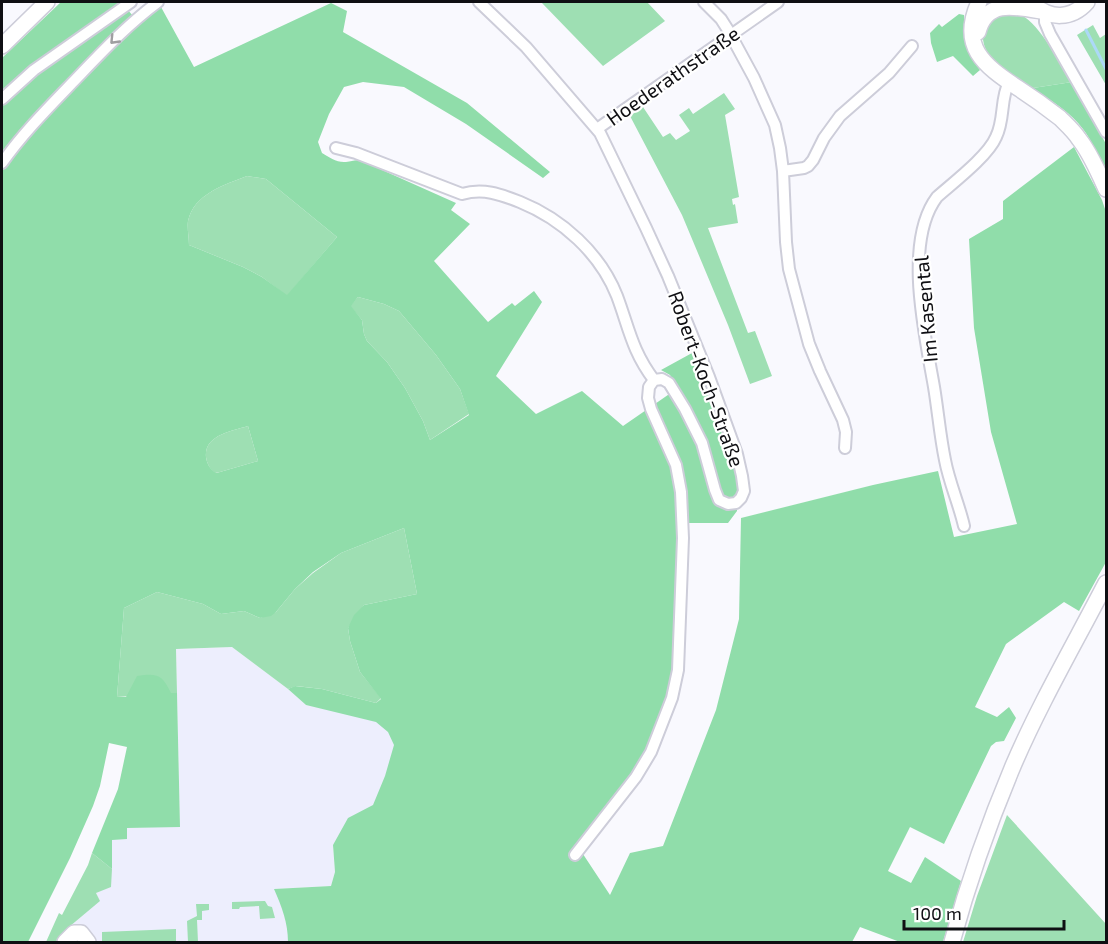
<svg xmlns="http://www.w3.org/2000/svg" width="1108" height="944" viewBox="0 0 1108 944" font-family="'Exo 2',sans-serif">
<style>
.built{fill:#edeefd}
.green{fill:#9edfb3}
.forest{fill:#90ddaa;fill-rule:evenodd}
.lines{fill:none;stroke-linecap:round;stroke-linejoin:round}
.stream{stroke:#acd9f7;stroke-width:3}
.street-casing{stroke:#cdcdd9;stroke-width:14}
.secondary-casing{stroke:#cdcdd9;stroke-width:18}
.street{stroke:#fff;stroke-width:10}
.secondary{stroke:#fff;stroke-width:15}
.oneway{stroke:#9f9fa1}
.labels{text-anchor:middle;stroke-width:4.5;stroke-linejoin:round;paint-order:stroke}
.street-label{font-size:20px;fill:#0f0f13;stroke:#fff}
</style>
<rect width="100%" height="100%" fill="#f9f9fe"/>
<path class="built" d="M232,647l56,42 18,16 108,21 -17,56 -64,63 2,27 -4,14 -56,3 9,23 4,21v9h-231l12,-15 30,-26 -3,-8 16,-54 15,-11 53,-2 -4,-177z"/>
<path class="green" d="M541,2h106l18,19 -62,45z
M993,13c8,0 21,-2 28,2 19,9 39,49 51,67l-39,6c-18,-10 -52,-28 -50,-53 1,-7 7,-15 10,-22z
M1093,25l7,13 6,-4v51l-29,-50z
M724,93l11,16 -10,6 14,82 -7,2 1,6 2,-1 3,19 -30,5 40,105 7,-2 17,45 -22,8 -22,-59 -46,-110 -52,-99 13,-9 20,30 7,-4 6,7 14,-9 -11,-16 10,-7 4,6z
M247,176l19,3 71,58 -50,59 -25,-19 -19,-10 -54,-22c0,-7 -2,-17 -1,-24 6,-27 36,-36 59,-45z
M358,297l26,7 15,7 37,44 24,34 9,25 -39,26 -7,-19 -18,-33 -18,-26 -20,-21 -3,-7 -2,-14 -12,-14z
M248,426l10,35 -38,11 -5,1c-5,-4 -8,-9 -9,-16 -2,-22 26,-26 42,-31z
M404,528l13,66 -53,11 -16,23 2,13 10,31 21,26 -5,5 -54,-14 -26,-3 -8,3 -56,-42 -56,2 1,44 -60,4 7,-89 33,-16 46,12 18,10 23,-3 16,7 16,-6 19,-23 18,-16 28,-20z
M1007,815l99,109v18h-143l14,-46z
M92,853l20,16 -1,18 -15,6 4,8 -31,26 -12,15h-11l13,-29 3,2 26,-50z
M265,901l3,5 4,1 3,11 -15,1 -1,-13 -19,1 -1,2h-7v-7z
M196,904h13v6l-7,1v9h-5l1,22h-10l-1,-21 10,-5z
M176,929v13h-74v-10z"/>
<path class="forest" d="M61,2h60l18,21 22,-16 33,60 137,-64 16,8 -4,21 124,71 83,69 -7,6 -77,-54 -62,-37 -41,-5 -19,5 -15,27 -11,28 4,11c7,4 15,10 24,9 7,-1 9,-3 16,-1l94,42 -5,7 19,14 -36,37 54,61 24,-19 3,3 19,-15 8,11 -46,74 40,38 46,-23 41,35 55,-38 -8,-13 -9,-5 31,-17 42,113 3,17v28l-9,12h-50l-2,77 -4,69 -5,28 -13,36 -19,37 -58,75 33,50 20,-42 33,-7 53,-136 23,-91 2,-101 132,-33 65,-14 16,66 63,-13 -26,-92 -17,-104 -5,-89 34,-20v-18l71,-54 28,53 4,12v350l-27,49 -15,-9 -58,42 -31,63 22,10 12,-10 7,11 -12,23 -8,1 -5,4 -47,98 -34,-17 -22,44 23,12 14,-26 36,24 -18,61h-43l-40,-15 -8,15h-564c0,-19 -6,-35 -14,-53l57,-3 4,-14 -2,-27 15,-27 25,-13 12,-29 9,-31 -6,-13 -12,-10 -70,-17 -18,-16 7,-3 27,3 54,14 5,-4 -21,-27 -10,-31 -2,-13 6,-13 10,-10 53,-11 -13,-66 -63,25 -28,19 -18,17 -19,23 -5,4 -11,2 -16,-7 -23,3 -18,-10 -46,-12 -33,16 -7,89h9l11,-21c20,-3 25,-2 34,17h6l3,134 -53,1v11l-15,1v29l-20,-16 26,-64 9,-42 -18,-4 -9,43 -7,20 -23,52 -42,84h-26v-884zM247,176l19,3 71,58 -50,58 -25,-18 -19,-10 -54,-22c0,-7 -2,-17 -1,-24 6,-27 36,-36 59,-45zM358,297l26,7 15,7 37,44 24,34 9,26 -39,25 -7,-19 -18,-33 -18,-26 -20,-21 -3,-7 -2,-14 -11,-14zM248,426l10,35 -38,11 -4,1c-6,-4 -9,-9 -10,-16 -2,-22 26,-26 42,-31z
M959,14l5,1c2,25 1,34 16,55l-7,6 -20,-20 -16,6 -6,-19 -1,-10 9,-9 3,3z
M1072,82l34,62v29c-8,-17 -15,-36 -28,-50 -12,-14 -30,-24 -45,-35z"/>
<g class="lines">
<path class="stream" d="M1086,30l20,39"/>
<defs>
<path id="street" d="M479,2l47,45 74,86 46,95 22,48 41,101 28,77 5,22 2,15 -3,7 -5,5 -8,1 -9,-4 -4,-10 -13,-47 -17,-34 -16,-26 -7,-4 -8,1
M704,2l17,17 7,11 26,48 21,47 5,23 3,23 3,71 3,27 20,75 11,27 23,49 3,12 -1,16
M1045,13v9l5,12 56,98
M2,99l32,-29 97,-68
M597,129l181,-127
M336,148l20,5 106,41c21,-6 38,0 58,8 42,17 80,51 97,94 12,32 15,55 37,84
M2,163c21,-30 47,-56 73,-83 26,-27 52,-55 83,-78
M783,171l21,-3 4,-2 5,-6 11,-22 16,-22 49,-43 23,-27
M964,526c-5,-22 -15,-44 -19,-66 -5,-24 -7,-49 -11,-73 -9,-52 -31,-145 3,-190 17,-15 51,-41 59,-60 9,-18 4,-38 13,-55
M575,855l61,-78 15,-25 21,-54 6,-28 5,-132 -2,-46 -5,-27 -25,-56 -3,-11 1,-11 5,-7"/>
<path id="secondary" d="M979,2c-20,44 4,63 39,86 14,9 28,19 42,30 6,6 14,13 19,21 12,15 19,33 27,50
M1033,4c17,16 39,15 54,-2
M978,32c8,-32 35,-26 63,-21
M2,46l45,-44
M65,942l9,-9h7l7,9
M952,942c16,-59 37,-119 61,-176 27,-63 62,-123 93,-183"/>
</defs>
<use href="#street" class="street-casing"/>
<use href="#secondary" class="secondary-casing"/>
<use href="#street" class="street"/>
<use href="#secondary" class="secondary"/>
</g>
<defs><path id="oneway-chevron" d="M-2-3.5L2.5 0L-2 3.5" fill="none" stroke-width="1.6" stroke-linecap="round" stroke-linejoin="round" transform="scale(1.5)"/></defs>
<use class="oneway" href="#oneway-chevron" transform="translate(114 40) rotate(134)"/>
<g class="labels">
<g class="street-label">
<text transform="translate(673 76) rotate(-35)" y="7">Hoederathstraße</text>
<text transform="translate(926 309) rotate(-95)" y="7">Im Kasental</text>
<text transform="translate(706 379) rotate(70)" y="7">Robert-Koch-Straße</text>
</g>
</g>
<rect width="1108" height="944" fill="none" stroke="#0f0f13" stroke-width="6"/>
<path d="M904 920v9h160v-9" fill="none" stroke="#0f0f13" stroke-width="3"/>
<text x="913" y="920" font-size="18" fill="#0f0f13" stroke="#ffffff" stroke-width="4.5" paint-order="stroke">100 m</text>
</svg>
